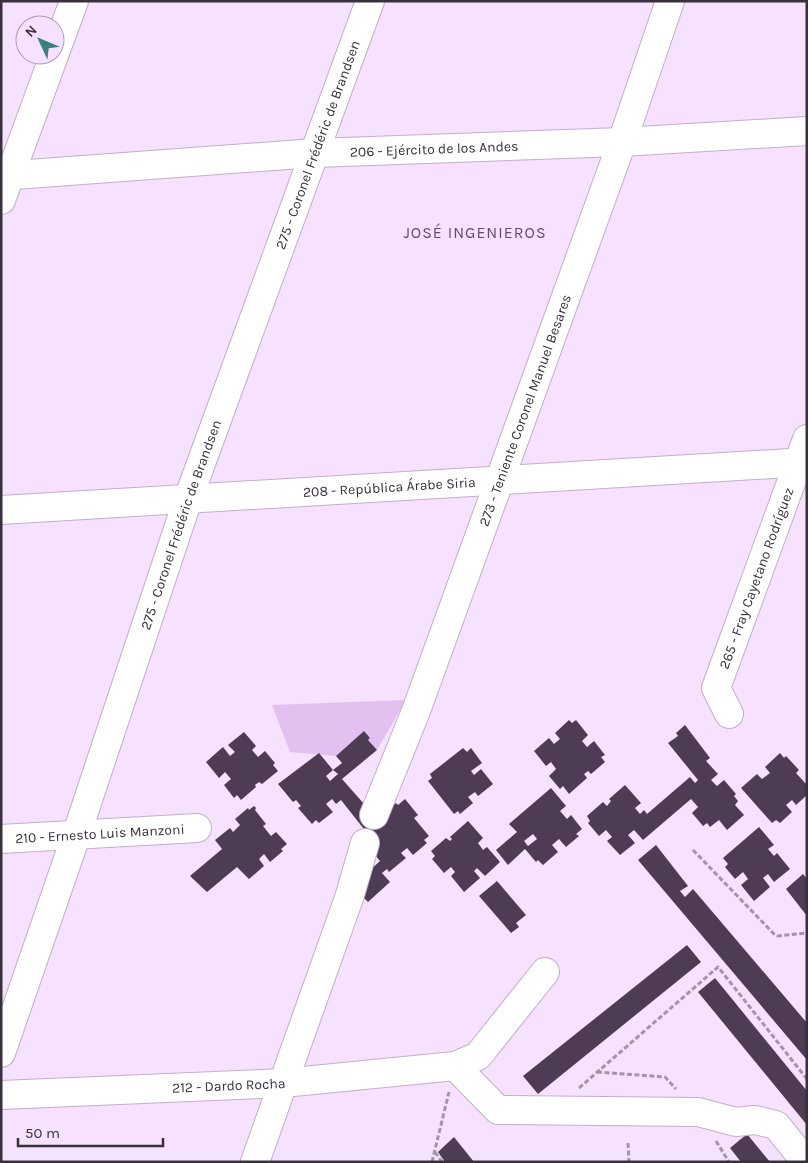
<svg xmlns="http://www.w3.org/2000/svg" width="808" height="1163" viewBox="0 0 808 1163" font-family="Karla,sans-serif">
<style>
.green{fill:#e2c0f0}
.building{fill:#4d3c54;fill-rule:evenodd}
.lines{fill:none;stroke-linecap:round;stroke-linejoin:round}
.minor-casing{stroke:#c3aecb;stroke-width:30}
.path{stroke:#a394aa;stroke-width:3;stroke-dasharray:5 2.5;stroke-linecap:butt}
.minor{stroke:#fff;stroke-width:28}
.labels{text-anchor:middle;stroke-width:5;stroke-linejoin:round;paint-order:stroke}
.street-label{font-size:14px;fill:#38303c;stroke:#f6e1ff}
.quarter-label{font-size:16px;letter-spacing:1px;fill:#614f68;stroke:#f6e1ff}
</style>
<rect width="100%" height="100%" fill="#f6e1ff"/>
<path class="green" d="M406,700l-29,50 -9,-10 2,-2 -6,-7 -28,25 -46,-4 -18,-47z"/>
<path class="building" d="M569,720l3,3 4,-3 12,15 -6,6 5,6 7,-6 11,14 -4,2 4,5 -14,12 -3,-3 -4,3 3,4 -18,16 -6,-8 -3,3 -11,-13 7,-7 -5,-7 -5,4 -12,-15 15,-13 5,6 6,-5 -5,-6z
M685,725l25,33 -4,3 12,13 -7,6 6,6 7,-6 12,14 -2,2 4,5 -3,4 9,10 -17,15 -8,-10 -9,7 -3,-4 -4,3 -11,-13 6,-6 -7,-8 -48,41 -9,-10 -6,5 7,8 -15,12 -13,-14 5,-4 -6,-7 -7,6 -11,-13 2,-2 -3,-5 16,-14 4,4 4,-5 -2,-2 16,-14 16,18 -6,5 5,6 4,-4 3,4 43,-37 5,6 3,-3 -30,-37 10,-7 -2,-3z
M364,731l6,7 -2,2 9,10 -35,29 38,43 1,-7 15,-12 2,2 7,-6 13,16 -4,3 15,18 -5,4 3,3 -14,12 -6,-7 -6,5 5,5 -17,14 -2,-3 -5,4 8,9 -22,20 -8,-8 -4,-11 24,-22 -19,-23 6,-5 -26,-33 -5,4 -4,-5 -6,5 7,8 -14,11 -3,-3 -4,4 -14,-16 3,-2 -5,-6 -3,2 -15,-18 41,-31 14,17 9,-7 -6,-7zM333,770l5,4 -8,7 -4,-5z
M244,732l12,14 -4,4 6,7 7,-6 10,12 -2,2 5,6 -16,13 -3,-2 -4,3 1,2 -15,13 -4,-5 -3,3 -10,-13 7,-6 -6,-7 -6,6 -13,-16 17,-15 7,9 5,-4 -7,-7z
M463,748l4,4 4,-4 11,15 -11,8 3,4 7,-6 12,15 -15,12 -3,-4 -7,5 5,6 -13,11 -2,-3 -4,3 -26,-33 4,-3 -2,-4z
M780,753l4,5 2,-2 13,14 -3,3 11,12v10l-11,10 -4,-5 -6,5 6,7 -12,11 -4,-3 -4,3 -31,-35 16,-14 5,5 8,-6 -5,-6z
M551,788l15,18 -6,5 7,8 4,-4 11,14 -6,5 3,2 -13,11 -7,-8 -7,6 6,7 -15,13 -5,-5 -2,2 -11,-13 -17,16 -12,-15 21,-18 -8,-8zM533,834l4,5 -9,7 -4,-5z
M254,806l2,2 -1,2 11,14 -3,2 8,10 5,-4 11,12 -6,5 2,2 -13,11 -6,-8 -5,5 5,7 -15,13 -12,-12 -30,25 -17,-16 32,-27 -7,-9 15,-12 3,4 7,-7 -5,-6 13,-11 1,2z
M468,821l15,17 -5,5 5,7 4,-3 13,15 -15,14 -8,-8 -3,3 6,7 -16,14 -13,-16 4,-4 -4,-5 -7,6 -12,-14 3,-3 -4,-5 15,-13 4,3 2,-2 -2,-2z
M759,827l15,18 -6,4 6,7 3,-3 13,16 -16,13 -6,-8 -5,4 7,9 -16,14 -13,-16 7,-6 -5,-7 -8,7 -10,-12 3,-3 -5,-6z
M656,845l32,41 -8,5 5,6 8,-8 114,134v37l-169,-200z
M803,874l4,5v37l-21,-27z
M497,881l29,34 -10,8 3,4 -8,6 -32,-37z
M687,945l14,17 -163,132 -15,-18z
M715,978l92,113v34l-109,-133z
M747,1134l23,28h-29l-11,-14z
M454,1137l20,25h-29l-7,-10z"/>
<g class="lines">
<defs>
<g id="minor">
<path id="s1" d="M1,176l314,-23 307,-11 185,-11"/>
<path d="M1,200l73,-199"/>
<path id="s2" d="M1,510l806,-48"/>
<path id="s3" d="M729,714l-13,-26 91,-249"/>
<path id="s4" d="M374,815l42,-104 206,-569 48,-141"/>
<path id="s5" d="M1,839l196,-11"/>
<path id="s6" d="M1,1053l76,-220 111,-334 182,-498"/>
<path d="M455,1066l43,44 200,2 38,10 19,-2 21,5 30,37"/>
<path id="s7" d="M1,1095l282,-12 172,-17 23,-10 67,-84"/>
<path d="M255,1162l94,-264 16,-55"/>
</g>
</defs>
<use href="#minor" class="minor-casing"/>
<path class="path" d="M693,850l81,84 4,2 29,-3
M597,1072l68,5 11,12
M579,1088l139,-121 89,112
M716,1141l13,21
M628,1143l1,19
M435,1152l7,10
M432,1162l17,-70"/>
<use href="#minor" class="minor"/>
</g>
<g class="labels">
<g class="street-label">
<text dy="5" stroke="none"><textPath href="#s6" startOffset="962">275 - Coronel Frédéric de Brandsen</textPath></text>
<text dy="5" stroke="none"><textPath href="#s1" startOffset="434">206 - Ejército de los Andes</textPath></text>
<text dy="5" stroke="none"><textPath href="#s4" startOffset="432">273 - Teniente Coronel Manuel Besares</textPath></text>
<text dy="5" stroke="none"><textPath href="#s2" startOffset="389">208 - República Árabe Siria</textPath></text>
<text dy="5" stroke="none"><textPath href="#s6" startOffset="558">275 - Coronel Frédéric de Brandsen</textPath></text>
<text dy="5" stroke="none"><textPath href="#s3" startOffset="146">265 - Fray Cayetano Rodríguez</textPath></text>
<text dy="5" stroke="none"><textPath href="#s5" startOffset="99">210 - Ernesto Luis Manzoni</textPath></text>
<text dy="5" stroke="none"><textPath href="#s7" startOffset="228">212 - Dardo Rocha</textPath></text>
</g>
<g class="quarter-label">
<text x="475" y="238">JOSÉ INGENIEROS</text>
</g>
</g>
<rect width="808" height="1163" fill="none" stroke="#38303c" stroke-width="5"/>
<g transform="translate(40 40) rotate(314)"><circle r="24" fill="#f6e1ff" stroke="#aa9ab1"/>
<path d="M0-4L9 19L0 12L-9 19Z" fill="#39817f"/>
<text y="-8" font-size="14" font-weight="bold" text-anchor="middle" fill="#38303c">N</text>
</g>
<path d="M18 1138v8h145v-8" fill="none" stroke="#38303c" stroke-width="2.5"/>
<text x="25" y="1138" font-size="15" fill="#38303c" stroke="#f6e1ff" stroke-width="4" paint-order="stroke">50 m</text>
</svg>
